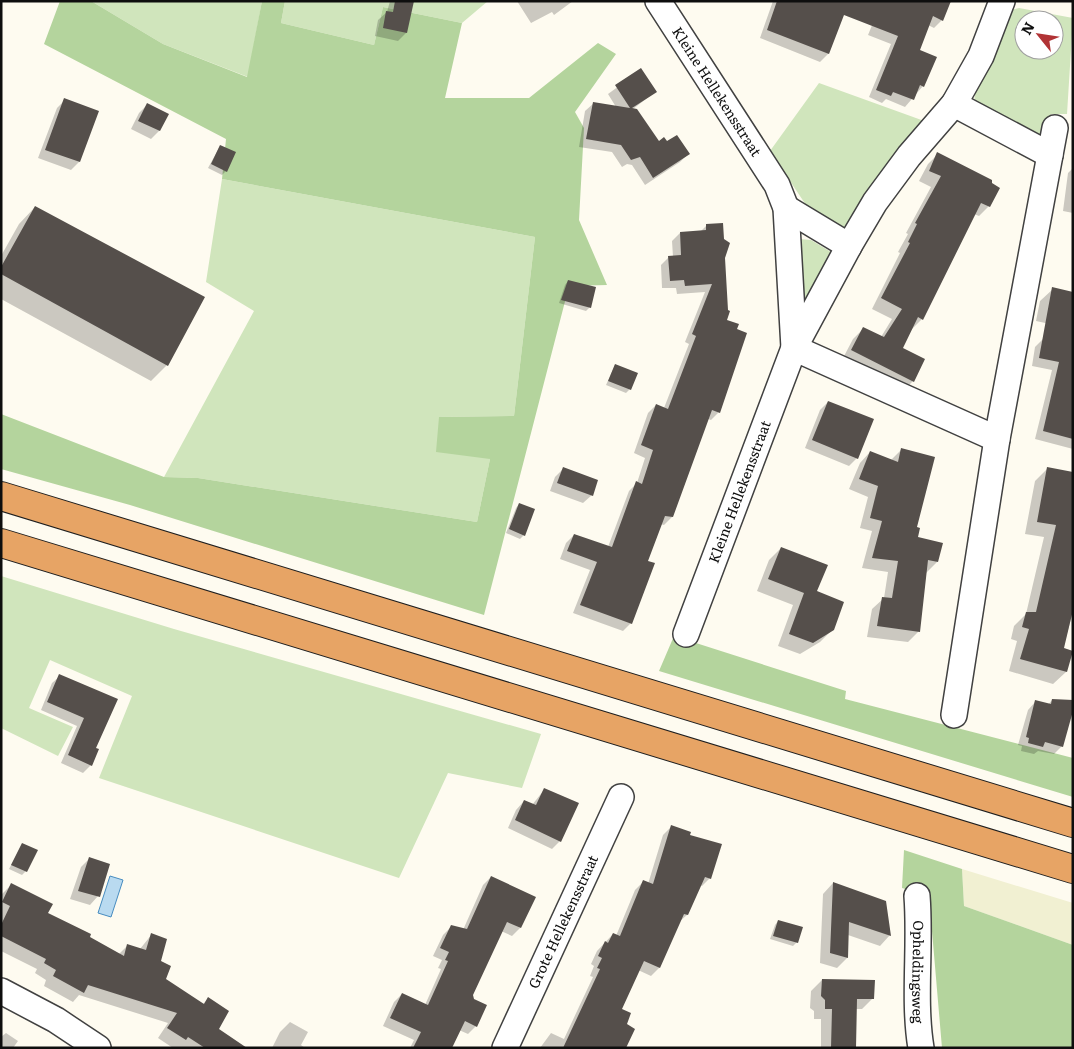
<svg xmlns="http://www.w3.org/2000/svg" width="1074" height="1049" viewBox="0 0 1074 1049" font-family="Literata,serif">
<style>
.farmland{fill:#f1f0d2}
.green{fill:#d0e5bc;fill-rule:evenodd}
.forest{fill:#b4d49d}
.water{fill:#b9daf0;stroke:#478cc0}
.shadow{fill:#0003}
.building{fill:#554f4b}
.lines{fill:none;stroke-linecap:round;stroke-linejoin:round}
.street-casing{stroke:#414141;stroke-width:28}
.highway-casing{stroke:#1f1f1f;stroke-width:30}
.street{stroke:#fff;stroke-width:25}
.highway{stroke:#e7a465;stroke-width:28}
.labels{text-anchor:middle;stroke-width:5;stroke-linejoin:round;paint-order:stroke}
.street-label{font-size:14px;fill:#0e0e0e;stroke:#fff}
</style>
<rect width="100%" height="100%" fill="#fefbf0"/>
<path class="farmland" d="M962,869l111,34v42l-109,-39z"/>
<path class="green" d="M91,1h171l-14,76 -85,-33z
M285,1h203l-26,22 -79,-16 -9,38 -93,-22z
M1019,8l54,10 -6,96h-16l-11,21 -65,-29c-5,-19 27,-76 36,-96zM1024,20h30v30h-30z
M819,83l108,39 -77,103 -6,5 -28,-10 -46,-69z
M222,179l313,58 -21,179 -75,1 51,42 -13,63 -279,-44 -34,-1 90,-166 -48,-29z
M799,239l12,1 20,12v7l-21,41 -9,-1z
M1,576l173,53 367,105 -19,54 -74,-15 -49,105 -300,-100 33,-82 -82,-36 -21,48 44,19 -15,29 -57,-28z"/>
<path class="forest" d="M60,1h31l72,43 84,33 15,-76h23l-4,22 93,22 9,-38 79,16 -17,75h84l69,-55 18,11 -41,58 9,16 -5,92 28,65 -38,1 -85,329 -354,-110 -129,-36v-55l163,63 34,1 279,44 13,-63 -54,-7 3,-35 75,-1 21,-179 -313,-58 4,-40 -182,-95z
M674,636l172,55 -1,8 228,59v39l-414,-126z
M904,850l58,19 2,37 109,39v103h-131l-13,-152 -27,-8z"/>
<path class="water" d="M110,876l13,4 -12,37 -13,-4z"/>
<path class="shadow" d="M390,1h23l-7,32 -8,8 -23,-5 3,-16 9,-8z
M517,1h56l-19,14 -2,-3 -21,11z
M773,1h68l6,2 -19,51 -8,8 -60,-24z
M882,1h68l-8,19 -8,8 -6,-3 -9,26 4,35 -18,21 -19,-8 -4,4 -13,-6 22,-53 -23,-9z
M641,70l14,22 -22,17 25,34 9,-1 21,12 -8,8 -35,23 -13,-20 -5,-1 -5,3 -10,-15 -33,-5 6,-36 9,-8 22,4 -8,-13z
M65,100l14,62 -8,8 -33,-12 19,-50z
M147,105l20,10 -8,16 -8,8 -20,-10 8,-16z
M220,146l6,25 -4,4 -14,-7z
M938,154l51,52 -10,10 -5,-2 -52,105 -10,10 -11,19 12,33 -10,10 -61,-31 11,-21 10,-10 18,8 11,-18 -20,-10 28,-56 -2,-1 10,-18 -2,-1 25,-46 -12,-6 9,-17z
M1073,168v45l-10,-2 5,-38z
M35,207l132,158 -16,16 -150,-82v-43l18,-32z
M707,225l16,33 2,63 -6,91 -8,8 -3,-1 -36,98 -8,8 -4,-1 -13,37 -16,62 -8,8 -50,-18 17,-43 -30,-11 6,-16 8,-8 34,12 21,-56 8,-8 8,-25 -11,-5 14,-40 8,-8 8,3 25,-64 -4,-2 20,-50 -28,2 -1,-6h-14l-1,-23 8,-8h4l-1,-16 8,-8 20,-1z
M568,281l22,26 -4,4 -27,-8 6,-18z
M1053,289l20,40 -37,-8 4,-20z
M1043,339l30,7v103l-38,-10 17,-69 -20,-4 3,-19z
M615,365l15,24 -4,4 -20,-8z
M828,402l29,56 -8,8 -44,-18 15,-38z
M901,450l15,88 21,24 -11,11 -7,58 -11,11 -41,-5 5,-28 12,-11 4,-26 -26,-4 10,-37 -12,-3 8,-31 -19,-8 11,-26 10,-11 21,8z
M563,469l29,26 -9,8 -33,-12 5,-14z
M1047,469l26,4v138l-10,38 3,23 -13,12 -44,-13 8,-30 -6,-2 3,-13 12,-12 18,-77 -19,-3 10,-53z
M519,504l5,31 -4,4 -14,-6 10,-25z
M781,548l35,44 16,38 -12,12 -20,12 -22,-8 15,-41 -36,-14 12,-31z
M60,676l56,24 -21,48 -4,17 -8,8 -22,-10 16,-37 -36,-16 11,-27z
M1052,700l10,46 -8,8 -16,-3 -4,3 -13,-3 1,-5 -4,-1 10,-35 8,-9 12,4z
M544,790l16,51 -8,8 -44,-21 8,-18 8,-9 8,4z
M671,827l18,8 21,43 -8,8 -3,-1 -12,30 -8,7 -20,46 -8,8 -13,-6 -18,39 5,16v23h-85l11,-15 13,6 29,-62 -3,-1 4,-10 -3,-2 6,-13 16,-17 3,2 19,-46 8,-8 5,2 15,-49z
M22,844l4,27 -4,4 -13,-6z
M89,859l9,37 -8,9 -20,-6 11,-32z
M491,877l29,51 -8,8 -11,-5 -30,64 5,31 -8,8 -9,-4 -8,18h-41l4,-8 -31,-14 11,-24 8,-8 23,11 16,-36 -3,-1 4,-8 -9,-4 10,-21 8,-8 12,3 20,-45z
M833,883l57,52 -10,11 -32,-11 -1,23 -10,10 -17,-5 3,-69z
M12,884l34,30 73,40 9,-9 12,4 12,-15 13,46 37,25 6,-6 9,30 28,19h-72l-15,-10 10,-15 -89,-28 -6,7 -29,-16 2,-6 -11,-7 2,-4 -36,-18v-56z
M778,921l19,21 -4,4 -23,-7 5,-14z
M822,980l51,18 -11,11h-6l-1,38 2,1h-36v-29h-7v-8l-4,-3 1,-17z
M290,1022l18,10 -7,13 4,3h-33l8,-16z
M6,1033l12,8 -5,7h-12v-11z"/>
<path class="building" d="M395,1h19l-7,32 -24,-5 3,-17 7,1z
M777,1h174l-8,20 -10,-5 -13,34 17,7 -13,30 -4,-2 -6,15 -21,-8 -2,4 -15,-6 22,-54 -54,-21 -15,39 -62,-24z
M641,68l16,24 -25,16 5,1 22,32 5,-4 3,4 10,-6 13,19 -37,24 -13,-21 -9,3 -10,-15 -35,-6 7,-37 37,6 -15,-23z
M64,98l35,13 -19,51 -35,-12z
M147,103l22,11 -9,17 -22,-10z
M220,145l16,7 -9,20 -16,-8z
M937,152l55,28v3l8,5 -10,19 -9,-4 -58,117 -5,-3 -15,31 22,11 -11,23 -63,-32 12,-23 21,10 18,-28 -21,-11 29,-55 -2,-1 9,-18 -2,-1 26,-47 -12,-5z
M35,206l170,91 -37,69 -167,-92v-7z
M723,223l1,16 6,4 -5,15 3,52 2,1 -3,9 12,4 -2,5 10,4 -27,80 -8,-3 -39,107 -8,-1 -17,45 7,2 -23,61 -52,-19 17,-43 -30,-11 7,-17 38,13 24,-66 6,3 11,-34 -12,-5 15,-41 12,5 28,-73 -4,-2 20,-50 -27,2 -1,-6 -14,1 -2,-25 13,-1 -1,-23 26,-2v-6z
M568,280l28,7 -5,21 -30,-8z
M1052,287l21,5v147l-30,-8 16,-69 -20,-4z
M615,364l23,9 -7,17 -23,-9z
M828,401l46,18 -16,40 -46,-19z
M901,448l34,9 -18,70 3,1 -2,9 25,6 -5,19 -10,-2 -8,72 -43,-6 5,-29 10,1 6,-37 -26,-3 10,-37 -12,-3 8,-32 -19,-7 11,-28 28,11z
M563,467l35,13 -5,16 -36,-13z
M1047,467l26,5v138l-9,38 9,3 -6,21 -47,-13 9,-30 -7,-2 4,-15h10l20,-87 -19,-3z
M519,503l16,6 -10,27 -16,-7z
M781,547l47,18 -11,26 27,11 -10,28 -21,13 -24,-9 15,-41 -36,-14z
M59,674l59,25 -22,49 3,1 -7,17 -24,-11 16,-37 -37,-16z
M1052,699l21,1v11l-10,36 -18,-5 -2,5 -15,-4 1,-5 -3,-1 9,-37 16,4z
M544,788l35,15 -18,39 -46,-22 9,-20 12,5z
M671,825l20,7 -1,3 32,9 -11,35 -6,-2 -17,38 -4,-1 -24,54 -16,-7 -22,48 9,4 -4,11 8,5 -9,19h-63l37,-79 -3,-1 5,-10 -4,-2 7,-15 3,2 5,-10 7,3 23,-56 10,4z
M22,843l16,7 -11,22 -16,-7z
M89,857l21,7 -10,33 -22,-6z
M491,876l45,21 -15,31 -14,-6 -34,73 1,4 13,6 -10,22 -12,-6 -13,27h-39l8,-16 -31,-14 12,-25 26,12 20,-44 -3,-1 4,-8 -9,-4 11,-23 16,4z
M833,882l53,19 5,35 -42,-14 -1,36 -18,-5z
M11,883l42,21 -5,9 43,21 -1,3 34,19 3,-12 19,6 5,-17 16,6 -6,22 10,5 -5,13 38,25 4,-7 21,14 -10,18 28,19h-42l-17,-11 -2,3 -19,-12 10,-15 -89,-28 -4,8 -31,-17 3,-6 -12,-7 2,-4 -45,-23v-11l9,-19 -8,-4z
M778,920l25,7 -5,16 -25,-7z
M822,979l53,1 -1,19h-17l-1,49h-25l1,-39h-7v-9l-4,-4z"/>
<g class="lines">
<defs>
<g id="street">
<path id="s1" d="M658,1l119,184 9,23 8,140 203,91"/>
<path d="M954,104l96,51"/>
<path d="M786,208l63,38"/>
<path id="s2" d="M686,634l108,-286 55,-102 26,-44 34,-46 45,-52 27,-48 21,-55"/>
<path d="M954,715l43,-276 58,-311"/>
<path id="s3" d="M917,896c4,50 -4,104 4,152"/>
<path d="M1,991l55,29 42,28"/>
<path id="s4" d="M505,1048l116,-251"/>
</g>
<path id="highway" d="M1,496l1072,327
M1,543l1072,326"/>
</defs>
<use href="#street" class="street-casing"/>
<use href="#highway" class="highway-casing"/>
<use href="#street" class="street"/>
<use href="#highway" class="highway"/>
</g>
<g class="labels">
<g class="street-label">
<text dy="5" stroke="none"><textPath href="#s1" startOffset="108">Kleine Hellekensstraat</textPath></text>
<text dy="5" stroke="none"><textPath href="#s2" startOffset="152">Kleine Hellekensstraat</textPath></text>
<text dy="5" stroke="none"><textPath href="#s4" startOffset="139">Grote Hellekensstraat</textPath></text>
<text dy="5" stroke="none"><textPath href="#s3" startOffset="76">Opheldingsweg</textPath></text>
</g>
</g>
<rect width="1074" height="1049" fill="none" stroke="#0e0e0e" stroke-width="5"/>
<g transform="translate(1039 35) rotate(300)"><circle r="24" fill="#ffffff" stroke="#9f9f9f"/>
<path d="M0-4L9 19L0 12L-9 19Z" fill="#b13335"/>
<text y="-8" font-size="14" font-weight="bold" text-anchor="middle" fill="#0e0e0e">N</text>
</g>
</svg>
